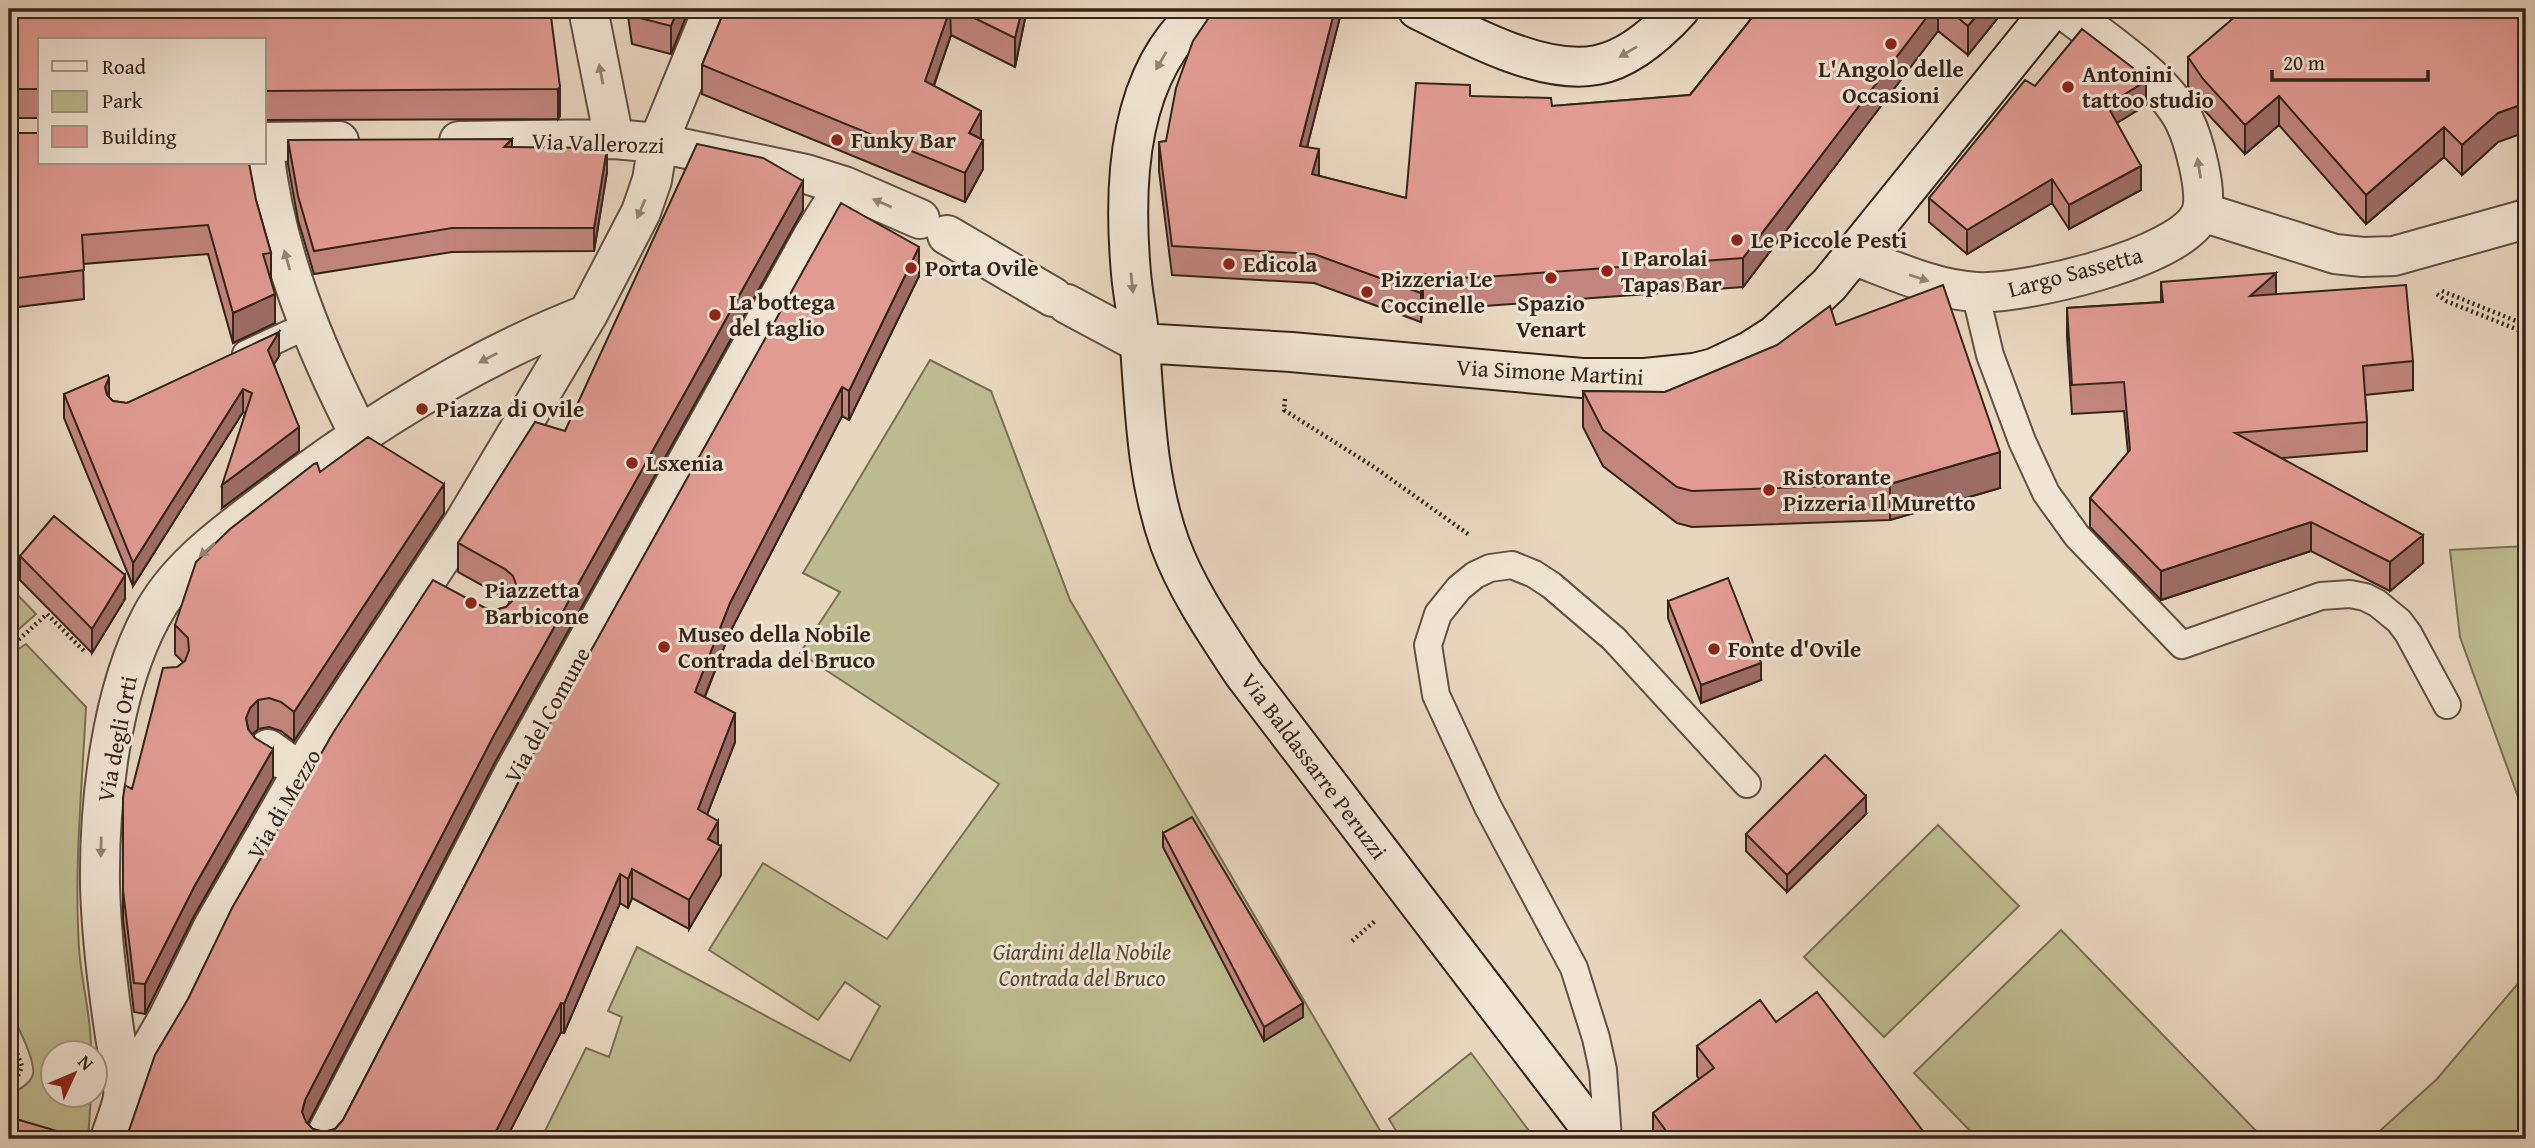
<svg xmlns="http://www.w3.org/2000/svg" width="2535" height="1148" viewBox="0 0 2535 1148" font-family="'Gentium Book Plus',serif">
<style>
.green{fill:#bdbc8e;stroke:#797054;stroke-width:2}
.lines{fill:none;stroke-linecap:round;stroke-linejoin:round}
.lane-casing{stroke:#625142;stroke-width:30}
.street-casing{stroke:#625142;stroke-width:42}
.secondary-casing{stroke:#352419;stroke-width:42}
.path{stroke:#352419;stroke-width:4.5;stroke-dasharray:2 3.5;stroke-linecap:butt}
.lane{stroke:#f0e5d5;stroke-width:26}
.street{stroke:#f0e5d5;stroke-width:38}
.secondary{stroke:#f0e5d5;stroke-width:38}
.wall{fill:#c2857d;stroke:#352419;stroke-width:2}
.shaded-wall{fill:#9e6c66;stroke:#352419;stroke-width:2}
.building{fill:#e19b91;stroke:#352419;stroke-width:2}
.oneway{fill:#928477}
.poi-dot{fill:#8f2418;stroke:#f0e5d5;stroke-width:2.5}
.labels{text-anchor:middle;stroke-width:6;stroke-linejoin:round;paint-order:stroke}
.poi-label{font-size:23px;font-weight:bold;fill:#352419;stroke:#f0e5d5;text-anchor:start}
.street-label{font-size:23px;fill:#352419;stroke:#f0e5d5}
.park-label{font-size:23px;font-style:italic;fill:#574a36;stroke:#f0e5d5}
</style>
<rect width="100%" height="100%" fill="#e8d7bf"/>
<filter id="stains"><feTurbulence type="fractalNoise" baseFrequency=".00286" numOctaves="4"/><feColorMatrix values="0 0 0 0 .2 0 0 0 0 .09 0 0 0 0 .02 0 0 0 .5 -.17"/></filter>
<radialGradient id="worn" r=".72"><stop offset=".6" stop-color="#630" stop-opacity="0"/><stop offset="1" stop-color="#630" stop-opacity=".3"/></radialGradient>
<path class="green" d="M930,360l61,31 79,209 315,539h-844l45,-91 23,9 13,-40 -14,-6 29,-64 213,114 30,-55 -35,-24 -27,38 -109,-70 54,-87 124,76 112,-155 -199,-131 40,-61 -37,-19z
M2526,546v273l-66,-182 -10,-87z
M9,586l27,28 -27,24z
M9,639l6,4 2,7 9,-6 60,63c-4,80 -12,160 -7,240 2,36 13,70 12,106l-39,1v42h39l-3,43h-79l1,-44c7,-5 18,-9 22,-18 7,-12 -17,-55 -23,-69z
M1938,825l81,81 -135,131 -80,-80z
M2061,930l203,209h-286l-64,-66z
M2526,974v165h-155l66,-60z
M1471,1053l64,86h-134l-12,-20z"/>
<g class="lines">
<defs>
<path id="lane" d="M1975,292l15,63 32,86 24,52 31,43 105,109 139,-49 29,-2 15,3 12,6 22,18 9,12 39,72
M246,354l62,-29
M1608,1139l-5,-69 -7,-32 -22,-70 -86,-161 -52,-112 -8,-50 10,-31 21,-26 16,-13 15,-7 22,-3 22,9 17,11 63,54 133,145"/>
<path id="street" d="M588,9l26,130
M459,141l155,-2 44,4 148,31 38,12 76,33
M264,142l75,-1
M264,150c11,102 50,196 96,286
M2202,212l133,42 28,3 31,-1 132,-37
M947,235l106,62
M1855,256c38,14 80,34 122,36 45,3 206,-34 224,-79 8,-20 -8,-75 -17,-93 -23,-44 -83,-81 -121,-111
M1067,304l73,39
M268,749l14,10
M123,1096l45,-78 45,-91 101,-176 149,-227 125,-210
M110,1139c4,-13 10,-27 13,-41 2,-15 -7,-52 -9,-69 -7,-48 -13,-96 -14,-145 -1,-83 11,-192 51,-267 25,-48 71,-81 113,-113 99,-76 207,-145 324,-190l53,-102 11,-32 6,-37 55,-134
M324,1139l189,-364 300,-539 31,-50"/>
<path id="secondary" d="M1204,9c-77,61 -81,174 -73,264 2,25 8,49 9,73 5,68 7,134 30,198 17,46 46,88 73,129l356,466
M1417,9c47,24 126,67 180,56 32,-6 62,-33 83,-56
M1140,343l151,9 291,26h63l49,-5 20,-5 36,-17 25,-16 54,-50 223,-276"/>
</defs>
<use href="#lane" class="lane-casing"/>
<use href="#street" class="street-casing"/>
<use href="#secondary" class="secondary-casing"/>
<path class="path" d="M2442,291l84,34
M2437,294l9,7 80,32
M1285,399l-1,11 90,57 94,67
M9,643h6l32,-29 39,39
M1352,941l23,-20
M9,1033l13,33 -4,10 -9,6"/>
<use href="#lane" class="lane"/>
<use href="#street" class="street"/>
<use href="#secondary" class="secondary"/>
</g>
<path class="wall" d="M9,9h541l10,107 -2,3 -294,1v-80h-224v78h-31z
M627,9h62l-18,45 -39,-10z
M725,9h302l-12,58 -64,-32 -17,51 47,53 2,30 -18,33 -263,-108v-29z
M1341,9v4l-34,134 12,29 87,22 64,-102 82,10 138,-11 69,-86h246l-37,46 -30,-24 -195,256 -272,20 -48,-4 -2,19 -107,-39 -142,-8 -13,-104v-29l7,-1z
M2188,57l310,85 -36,33 -18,-18 -78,67 -87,-99 -34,29 -42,-45 -15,-23z
M2035,86l111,19 -29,18 24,67 -72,39 -17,-26 -85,51 -38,-32v-24z
M9,133l247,67 15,53v27l4,43 -42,20 -25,-89 -125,10 1,35 -75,9z
M288,140l224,7 95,25 -13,79 -142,1 -138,22 -16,-54 -10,-56z
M803,210l-309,554 -187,360 6,5 11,3 11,-3 8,-9 189,-364 387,-480 -70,144 -7,-4 -112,216 -25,65 30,45 -28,73 11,29 3,31 -32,54 -57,-31 -4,10 -8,-5 -56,130 -3,-1 -55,107h-380l359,-531 10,2 11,-3 4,-5 -5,-4 -47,-26v-29l107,-112z
M2161,282l115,12 137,67v29l-48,5 2,27v29l-85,7 141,105 -33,28 -79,-40 -150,49 -71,-73v-29l38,-45 -4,-42 -52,3 -5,-77v-29l94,-6z
M1836,325l164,163 -110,32 -198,7 -15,-4 -74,-57 -20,-39v-36l82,1z
M279,356l-5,8 25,87 -77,57 23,-95 -2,-1 -110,174 -69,-168v-24l45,4 4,3 14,2z
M320,472l124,41 -150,228 -13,-10 -12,-4 -11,2 -5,5 20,44 -79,138 -49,98 -11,-2 -11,-93v-121l9,-9 51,-127 -8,-8v-29z
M20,556l105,43 -33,54 -72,-73z
M1668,601l93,79 -60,23 -33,-85z
M1866,814l-79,78 -41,-41v-17z
M1163,833l140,184 -39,24 -101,-194z
M1776,1022l153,117h-276v-26l46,-34 -2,-3v-30z"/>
<path class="shaded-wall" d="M678,9h11l-18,45v-28z
M950,9l1,26 -26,75v-29z
M1022,9h5l-12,58v-29z
M1335,9h6v4l-41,162v-29z
M1933,9h5v22l-195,256v-29z
M1982,9h23l-37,46v-29z
M2146,81v24l-39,24v-24z
M560,87v29l-2,3v-30z
M2279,96v29l-34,29v-29z
M2526,103v29l-28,10 -36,33v-30l36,-32z
M981,111v28l-12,-6z
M2444,127v30l-78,67v-29z
M512,139v24l-8,-16z
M983,140v29l-18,33v-29z
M607,148v24l-13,79v-23z
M1319,149v29l-7,-4z
M2141,166v24l-72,39v-24z
M2052,179v24l-85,51v-24z
M803,181v29l-309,554 -189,365 -3,-17 3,-12 189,-365z
M919,247v29l-70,144v-29z
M2276,273v29l-26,-6z
M1423,274v29l-2,19v-29z
M275,294v29l-42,20v-30z
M279,332v24l-11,18v-24z
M109,378v24l-4,-15z
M842,387v29l-112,216 -35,89v-29l35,-89z
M243,389v23l-110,174v-23z
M299,427v24l-77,57v-23z
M2000,452v36l-110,32v-36z
M444,484v29l-150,228v-29z
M2311,522v29l-150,49v-29z
M2423,535v28l-33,28v-29z
M125,575v24l-33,54v-24z
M1761,663v17l-60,23v-18z
M258,700v29l-8,8 -4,-19 4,-10z
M735,713v29l-37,96v-29z
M273,749v29l-79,138 -49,98v-30l49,-97z
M1866,796v18l-79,78v-17z
M718,821v29l3,-4v29l-32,54v-29l19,-61z
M632,869v29l-4,10v-29z
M620,874v29l-56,130v-29z
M561,1003v29l-55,107h-14z
M1303,1003v14l-39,24v-14z"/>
<path class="building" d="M9,9h541l10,78 -2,2 -294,2v-51h-224v49h-31z
M631,9h47l-7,17 -39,-10z
M725,9h225l-25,72 56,30 -12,22 14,7 -18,33 -263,-108z
M956,9h66l-7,29z
M1219,9h116l-35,137 19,3 -7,25 94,24 10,-115 54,2v11l81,2 1,8 138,-11 69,-86h174l-190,249 -272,20 -48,-4 -2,19 -107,-39 -142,-8 -13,-104 7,-1 10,-53 17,-47 15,-22z
M1947,9h35l-14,17z
M2244,9h282v94l-28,10 -36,32 -18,-18 -78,68 -87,-99 -34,29 -42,-46 -15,-22z
M2082,29l51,39 13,13 -39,24 34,61 -72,39 -17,-26 -85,51 -38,-32 96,-118 10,6z
M9,133h31v30h209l7,37 15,53 -8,1 12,40 -42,19 -25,-88 -126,10 2,35 -75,9z
M512,139l-8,8 103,1 -13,80h-142l-138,23 -16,-55 -10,-56z
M697,144l66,14 40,23 -309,554 -189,365 -3,12 4,10 7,7 11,3 11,-3 8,-9 189,-364 309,-553 78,44 -70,144 -7,-4 -112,216 -35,89 40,21 -37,96 20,12 -10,18 13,7 -32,54 -57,-31 -4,10 -8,-5 -56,130 -3,-1 -69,136h-366l29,-84 33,-56 44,-91 101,-175 100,-153 52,28 10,2 11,-3 8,-8 3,-12 -4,-11 -8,-7 -47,-26 77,-121 30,9z
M2276,273l-26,23 156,-11 7,76 -50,5 4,56 -132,11 188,102 -33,27 -79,-40 -150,49 -71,-73 40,-48 -6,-68 -52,3 -5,-77 96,-6 -2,-20z
M1943,285l57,167 -110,32 -198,7 -15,-4 -74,-57 -20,-39 82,1 112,-47 53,-39 6,19z
M279,332l-11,18 31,77 -77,58 30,-92 -9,-4 -110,174 -69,-169 44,-19 1,3 -4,9 2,8 6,6 14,2z
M368,437l76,47 -150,228 -13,-10 -12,-4 -11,2 -8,8 -4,10 2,11 7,9 18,11 -79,138 -49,97 -11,-1 -11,-93v-92l2,-13 7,4 31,-121 14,-1 8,-6 4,-11 -1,-12 -13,-13 21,-63 34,-33 84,-65 3,-1 3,9z
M54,516l71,59 -33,54 -72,-73z
M1728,578l33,85 -60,22 -33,-84z
M1825,755l41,41 -79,79 -41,-41z
M1192,817l111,186 -39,24 -101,-194z
M1817,992l112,147h-257l-19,-26 61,-45 -17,-22 63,-46 16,22z
M9,1117l75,22h-75z"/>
<defs><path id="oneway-solid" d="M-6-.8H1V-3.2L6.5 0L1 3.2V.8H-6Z" transform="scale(1.75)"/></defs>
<g class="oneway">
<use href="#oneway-solid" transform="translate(1628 52) rotate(149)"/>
<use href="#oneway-solid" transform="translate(1161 61) rotate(120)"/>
<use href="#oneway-solid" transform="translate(601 74) rotate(-101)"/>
<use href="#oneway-solid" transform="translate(2199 168) rotate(-99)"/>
<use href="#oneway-solid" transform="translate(882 203) rotate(-157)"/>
<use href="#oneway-solid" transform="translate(641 209) rotate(113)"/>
<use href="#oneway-solid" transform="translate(287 260) rotate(-106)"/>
<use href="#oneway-solid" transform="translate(1919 278) rotate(18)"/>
<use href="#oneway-solid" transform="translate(1132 283) rotate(84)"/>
<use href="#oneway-solid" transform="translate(488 358) rotate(153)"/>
<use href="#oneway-solid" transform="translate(207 550) rotate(138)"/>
<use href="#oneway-solid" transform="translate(101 847) rotate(91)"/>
</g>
<g class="poi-dot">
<circle cx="1891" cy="44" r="7"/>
<circle cx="2068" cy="87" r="7"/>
<circle cx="837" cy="140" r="7"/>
<circle cx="1737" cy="240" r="7"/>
<circle cx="1229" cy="264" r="7"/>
<circle cx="911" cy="268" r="7"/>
<circle cx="1607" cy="271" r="7"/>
<circle cx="1551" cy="278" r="7"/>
<circle cx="1367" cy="292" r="7"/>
<circle cx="715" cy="315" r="7"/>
<circle cx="422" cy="409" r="7"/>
<circle cx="632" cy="463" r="7"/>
<circle cx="1769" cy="490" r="7"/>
<circle cx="471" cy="603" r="7"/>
<circle cx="664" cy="647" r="7"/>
<circle cx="1714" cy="649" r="7"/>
</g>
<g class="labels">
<g class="poi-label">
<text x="1891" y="77" text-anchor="middle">L'Angolo delle<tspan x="1891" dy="26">Occasioni</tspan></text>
<text x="2082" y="82">Antonini<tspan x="2082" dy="26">tattoo studio</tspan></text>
<text x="851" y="148">Funky Bar</text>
<text x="1751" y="248">Le Piccole Pesti</text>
<text x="1621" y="266">I Parolai<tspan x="1621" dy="26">Tapas Bar</tspan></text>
<text x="1243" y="272">Edicola</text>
<text x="925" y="276">Porta Ovile</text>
<text x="1381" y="287">Pizzeria Le<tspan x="1381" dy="26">Coccinelle</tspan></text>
<text x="729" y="310">La bottega<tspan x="729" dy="26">del taglio</tspan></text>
<text x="1551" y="311" text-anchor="middle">Spazio<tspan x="1551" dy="26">Venart</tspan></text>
<text x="436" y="417">Piazza di Ovile</text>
<text x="646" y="471">Lsxenia</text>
<text x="1783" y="485">Ristorante<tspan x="1783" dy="26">Pizzeria Il Muretto</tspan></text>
<text x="485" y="598">Piazzetta<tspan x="485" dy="26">Barbicone</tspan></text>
<text x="678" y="642">Museo della Nobile<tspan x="678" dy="26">Contrada del Bruco</tspan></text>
<text x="1728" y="657">Fonte d'Ovile</text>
</g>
<g class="street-label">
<text transform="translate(598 143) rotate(2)" y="8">Via Vallerozzi</text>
<text transform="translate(2075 272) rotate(-15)" y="8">Largo Sassetta</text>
<text transform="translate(1550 372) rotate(3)" y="8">Via Simone Martini</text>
<text transform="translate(547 715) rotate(-61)" y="8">Via del Comune</text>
<text transform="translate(117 739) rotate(-79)" y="8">Via degli Orti</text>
<text transform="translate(1314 766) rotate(53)" y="8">Via Baldassarre Peruzzi</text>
<text transform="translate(284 804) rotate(-60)" y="8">Via di Mezzo</text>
</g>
<g class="park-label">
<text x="1082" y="960">Giardini della Nobile<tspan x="1082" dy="26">Contrada del Bruco</tspan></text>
</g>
</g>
<rect width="2535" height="1148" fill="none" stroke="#e8d7bf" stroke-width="35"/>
<rect x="10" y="10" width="2514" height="1127" fill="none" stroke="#352419" stroke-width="3.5"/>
<rect x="18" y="18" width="2500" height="1113" fill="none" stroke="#352419" stroke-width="2"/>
<rect x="38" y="38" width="228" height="126" fill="#f0e5d5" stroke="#a5988a" stroke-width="2"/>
<rect x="52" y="61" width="35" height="10" fill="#f0e5d5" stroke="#a5988a" stroke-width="2"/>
<text x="102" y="74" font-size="21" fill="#352419">Road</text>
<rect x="52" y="91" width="35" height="21" fill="#bdbc8e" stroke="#a5988a" stroke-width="2"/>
<text x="102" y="108" font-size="21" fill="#352419">Park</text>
<rect x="52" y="126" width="35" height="21" fill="#e19b91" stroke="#a5988a" stroke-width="2"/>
<text x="102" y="144" font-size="21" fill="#352419">Building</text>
<g transform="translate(74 1074) rotate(46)"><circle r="33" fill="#f0e5d5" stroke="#a5988a" stroke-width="2"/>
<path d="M0-5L12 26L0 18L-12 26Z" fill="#8f2418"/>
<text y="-10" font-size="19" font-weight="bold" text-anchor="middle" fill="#352419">N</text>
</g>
<path d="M2272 70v10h156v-10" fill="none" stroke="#352419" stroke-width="3.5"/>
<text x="2283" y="70" font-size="21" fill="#352419" stroke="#f0e5d5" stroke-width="5" paint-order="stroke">20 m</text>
<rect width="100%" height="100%" filter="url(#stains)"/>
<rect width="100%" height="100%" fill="url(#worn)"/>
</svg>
